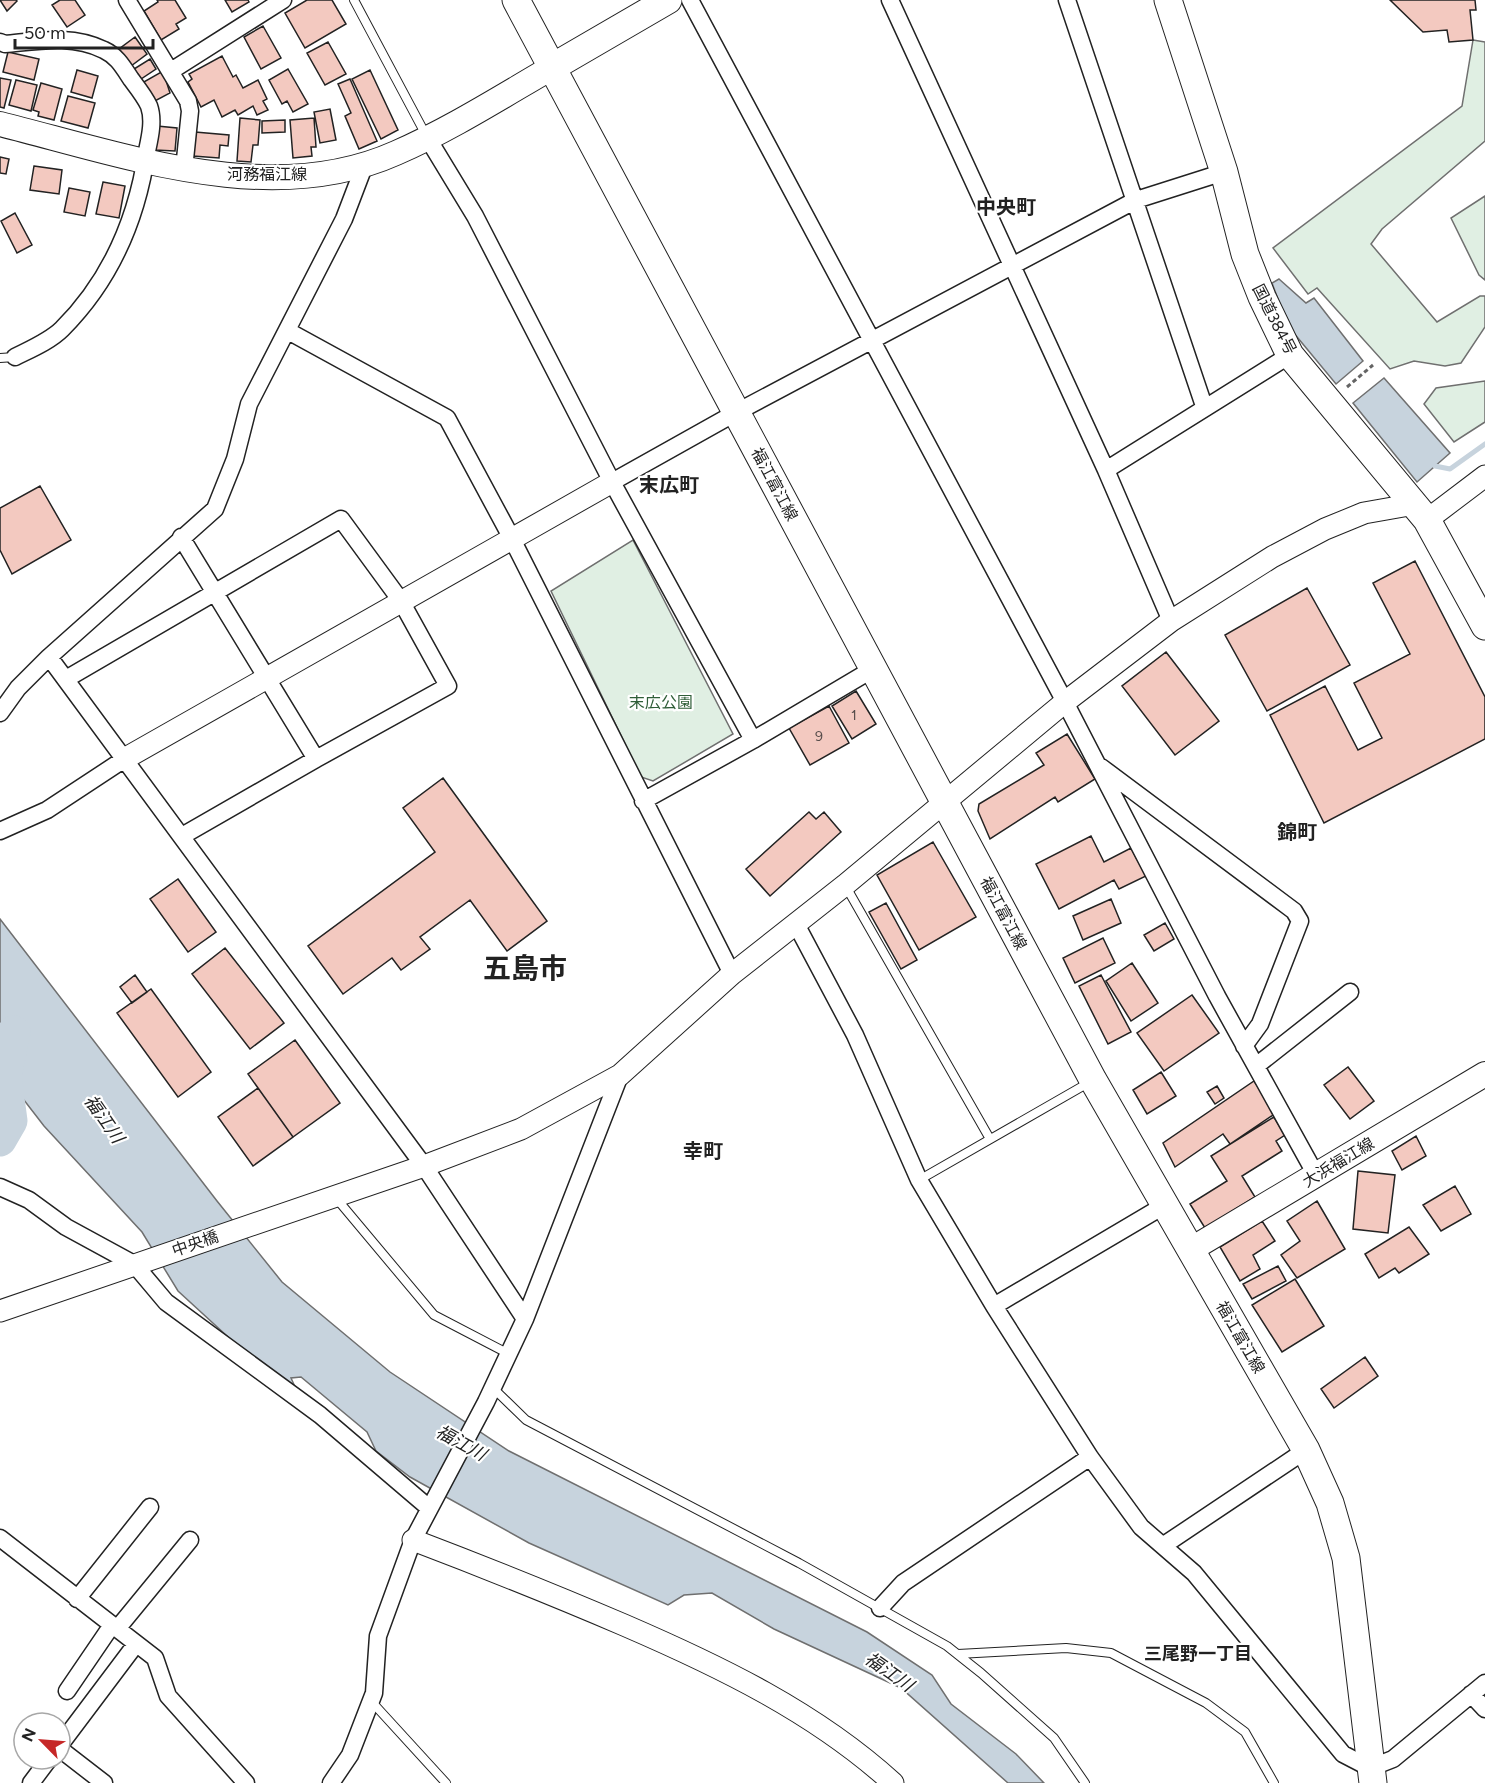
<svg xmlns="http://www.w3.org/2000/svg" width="1485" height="1783" viewBox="0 0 1485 1783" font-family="Figtree,'Noto Sans JP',sans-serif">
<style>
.green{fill:#e0efe3;stroke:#6f6f6f;stroke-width:1.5}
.water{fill:#c7d3dd;stroke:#6f6f6f;stroke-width:1.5}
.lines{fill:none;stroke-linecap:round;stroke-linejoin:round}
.stream{stroke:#c7d3dd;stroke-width:5}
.river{stroke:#c7d3dd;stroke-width:33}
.building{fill:#f3c9c0;stroke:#222;stroke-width:1.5}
.service-casing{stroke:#222;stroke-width:10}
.minor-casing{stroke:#222;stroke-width:19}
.tertiary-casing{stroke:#222;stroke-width:23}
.secondary-casing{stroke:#222;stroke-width:26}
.primary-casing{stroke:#222;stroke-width:29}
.trunk-casing{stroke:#222;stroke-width:29}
.path{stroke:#646464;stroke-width:3;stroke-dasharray:4.5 3;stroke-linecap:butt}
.service{stroke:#fff;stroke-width:8}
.minor{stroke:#fff;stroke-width:16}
.tertiary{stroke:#fff;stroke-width:21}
.secondary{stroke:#fff;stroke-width:24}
.primary{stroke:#fff;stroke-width:27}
.trunk{stroke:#fff;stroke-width:27}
.labels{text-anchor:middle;stroke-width:4.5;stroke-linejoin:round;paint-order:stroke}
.number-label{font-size:14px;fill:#564c4a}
.street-label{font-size:16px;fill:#222;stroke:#fff}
.park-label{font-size:16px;fill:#2f5e38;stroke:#fff}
.water-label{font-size:18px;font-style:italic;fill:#222;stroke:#fff}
.neighbourhood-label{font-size:18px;font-weight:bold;fill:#222;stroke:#fff}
.quarter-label{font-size:20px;font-weight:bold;fill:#222;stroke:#fff}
.town-label{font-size:28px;font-weight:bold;fill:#222;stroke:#fff}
</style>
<rect width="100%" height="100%" fill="#fff"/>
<path class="green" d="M1473,40l12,2v99l-103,88 -11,15 66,78 43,-26h5v31l-24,36 -16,3 -31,-5 -24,8 -73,-81 -9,6 -35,-46 189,-142z
M1485,196v84l-6,-5 -28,-57z
M1485,381v41l-31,20 -30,-38 12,-16z
M633,540l100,194 -80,47 -12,-4 -90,-186z"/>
<path class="water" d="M1279,279l27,24 8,-5 49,63 -27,23 -48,-58 -16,-43z
M1384,378l66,75 -33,29 -64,-79z
M0,919l217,282 65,81 108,90 119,79 358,181 65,43 19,29 65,50 28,29h-36l-107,-95 -127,-59 -62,-36 -28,2 -16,10 -139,-62 -119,-66 -34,-26 -9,-19 -66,-55 -10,1 5,11 -45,-31 -73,-67 -36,-59 -98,-106 -44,-57z"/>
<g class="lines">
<path class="stream" d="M1435,466l15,3 35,-25"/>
<path class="river" d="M0,1140l11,-19 -6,-45 9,-44"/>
</g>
<path class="building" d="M0,0h16l1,1 -10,10z
M60,0h15l10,15 -18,12 -15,-22z
M157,0h18l11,18 -10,6 3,5 -18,11 -17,-29 14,-9z
M225,0h23l1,2 -17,10z
M307,0h25l14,24 -41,24 -20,-35z
M1390,0h85l1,10h-6l3,30 -24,2 -2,-12 -24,2z
M263,26l18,32 -20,11 -17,-32z
M135,37l12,17 -16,12 -12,-17z
M328,42l18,32 -21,11 -18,-32z
M8,52l31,7 -5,21 -31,-8z
M222,56l11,21 3,-2 7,13 15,-8 9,19 -4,2 5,9 -11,5 -4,-9 -15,9 -3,-5 -13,7 -8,-17 -13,7 -13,-25 4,-3 -3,-5z
M150,59l6,10 -15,10 -7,-10z
M288,69l20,35 -15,8 -6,-11 -5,3 -13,-24z
M77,70l21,6 -6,22 -21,-6z
M370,70l28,60 -17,9 -29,-60z
M163,71l7,22 -17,9 -11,-19z
M0,78l11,2 -7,28 -4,-1z
M350,79l27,62 -18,8 -14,-33 6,-3 -13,-29z
M16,80l21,5 -6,26 -22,-6z
M41,83l21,6 -8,31 -16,-4 1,-4 -6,-2z
M68,96l27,7 -7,25 -27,-7z
M330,109l6,31 -16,3 -6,-31z
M240,118l20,2 -2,25h-5l-2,17 -14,-1z
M314,118l2,29h-5l1,9 -19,2 -3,-38z
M285,120v12l-23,1v-12z
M157,126l20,2 -2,23 -20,-1z
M195,132l34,3 -1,11 -8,-1 -1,13 -26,-2z
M0,157l9,2 -3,15 -6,-1z
M34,166l28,4 -3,24 -29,-4z
M103,182l22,4 -6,32 -23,-4z
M69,188l21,4 -5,24 -21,-4z
M15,213l17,32 -15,8 -16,-32z
M40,486l31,54 -59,34 -12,-24v-42z
M1415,561l70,136v42l-161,84 -54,-108 55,-29 33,64 24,-12 -28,-55 56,-29 -37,-71z
M1307,588l43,77 -83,46 -42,-76z
M1166,652l53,69 -44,34 -53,-69z
M856,691l20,33 -24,15 -20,-33z
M829,706l20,37 -39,22 -21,-37z
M1067,734l28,45 -37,23 -3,-5 -65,42 -12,-28 1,-7 65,-39 -8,-12z
M443,778l104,143 -40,30 -37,-51 -50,37 10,12 -29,21 -9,-12 -49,36 -35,-48 127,-94 -32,-44z
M809,812l7,7 8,-7 17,20 -71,64 -24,-27z
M1091,836l13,26 27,-14 15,28 -27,13 -5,-9 -55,29 -23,-45z
M933,842l43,75 -57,33 -42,-75z
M178,879l38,53 -28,20 -38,-53z
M1111,899l10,24 -38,17 -10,-24z
M886,903l31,57 -16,9 -32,-57z
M1165,923l9,16 -20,12 -10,-16z
M1103,938l12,25 -40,20 -12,-25z
M225,948l59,75 -34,26 -58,-75z
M1132,963l26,40 -27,18 -25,-40z
M135,975l12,17 -15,11 -12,-16z
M1101,975l30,57 -23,12 -29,-58z
M151,989l60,83 -33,25 -61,-84z
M1192,995l27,38 -55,38 -27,-38z
M295,1040l45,63 -47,34 -45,-63z
M1348,1067l26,34 -24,18 -26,-34z
M1161,1072l15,24 -29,18 -14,-24z
M1254,1081l22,32 -46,31 -7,-10 -48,33 -12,-24z
M1217,1086l7,12 -9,6 -8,-12z
M258,1088l35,49 -40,29 -35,-49z
M1274,1117l11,18 -9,6 6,10 -40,25 13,21 -50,31 -15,-24 37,-23 -16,-25z
M1416,1136l10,20 -24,14 -10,-19z
M1358,1171l37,4 -7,58 -35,-4z
M1455,1186l16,28 -30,17 -18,-26z
M1317,1201l28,48 -48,29 -16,-23 19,-14 -13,-20z
M1262,1221l13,20 -22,14 7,14 -20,12 -20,-34z
M1409,1227l20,27 -30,19 -4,-5 -16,10 -14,-24z
M1278,1266l8,15 -34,18 -9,-15z
M1295,1279l29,47 -42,26 -30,-47z
M1365,1357l13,19 -44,32 -13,-19z"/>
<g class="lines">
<defs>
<path id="service" d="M354,0l73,137
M0,358l15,-1
M845,885l145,254
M919,1180l171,-98
M336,1198l98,117 75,39
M493,1388l33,32 273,143 148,83 34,27 73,65 31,45
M958,1654l108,-6 45,5 95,50 39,29 29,51
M371,1701l75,82"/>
<path id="minor" d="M127,0l61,101 2,10 -6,58
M690,0l375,702 152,294 99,179
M890,0l216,470 65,151
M1067,0l137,406
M0,42l5,2c33,-3 67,-10 99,6 13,6 19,17 27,29 6,8 14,18 18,27 5,14 1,31 -2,45 -10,68 -35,128 -85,178 -12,12 -31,20 -47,28
M171,71l112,-71
M427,137l48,79 137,266 141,258
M288,331l159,87 64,119 221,437
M1106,470l184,-115
M612,482l125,-70 399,-212 88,-28
M49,657l375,509 101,153
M66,679l275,-160 60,82 47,85 -132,73 -135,-222
M0,713l18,-25 31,-31 166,-148 20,-50 14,-55 95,-185 21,-55
M1101,767l193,144 6,10 -40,103 -16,22
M643,801l110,-61 120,-71
M0,831l47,-21 79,-52
M182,836l134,-77
M796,924l59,111 64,145 75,126 96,151 51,70 53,46 149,181 27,14 23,-9 92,-76
M1256,1066l94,-74
M0,1187l29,13 37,27 68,37 32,38 154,113 109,93
M994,1306l171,-101
M0,1538l155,120 13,38 78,87
M1164,1545l142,-95
M77,1599l73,-92
M880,1608l23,-25 187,-126
M117,1629l73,-89
M67,1691l45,-66
M1471,1694l14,15
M60,1745l76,-101
M60,1749l44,34
M31,1783l18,-24
M331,1783l19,-28 24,-62 4,-57 35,-96 73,-138 39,-83 95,-244"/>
<path id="tertiary" d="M1427,520l58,-44
M126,758l486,-276
M0,1311l424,-145 97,-37 99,-54 112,-101 113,-89 220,-183 106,-81 101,-64 53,-28 39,-16 51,-9
M413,1540c71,27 141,55 211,85 95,41 191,87 269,158"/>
<path id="secondary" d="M0,124c124,31 271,85 396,29 53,-23 105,-56 155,-85
M1190,1250l295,-176"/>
<path id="primary" d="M516,0l577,1080 213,370 24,53 16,55 27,225
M551,68l117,-68"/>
<path id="trunk" d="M1168,0l56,172 21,82 17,43 28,58 137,165 58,106"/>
</defs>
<use href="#service" class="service-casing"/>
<use href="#minor" class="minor-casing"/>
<use href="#tertiary" class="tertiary-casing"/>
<use href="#secondary" class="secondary-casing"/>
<use href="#primary" class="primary-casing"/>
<use href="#trunk" class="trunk-casing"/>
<path class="path" d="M1347,387l26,-22"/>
<use href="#service" class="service"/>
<use href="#minor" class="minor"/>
<use href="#tertiary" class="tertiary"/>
<use href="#secondary" class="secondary"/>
<use href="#primary" class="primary"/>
<use href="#trunk" class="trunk"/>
</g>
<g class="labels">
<g class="number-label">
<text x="854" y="720">1</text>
<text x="819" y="741">9</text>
</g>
<g class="street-label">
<text x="267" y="180">河務福江線</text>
<text transform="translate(1275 319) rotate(63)" y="6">国道384号</text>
<text transform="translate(775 484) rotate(62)" y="6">福江富江線</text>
<text transform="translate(1004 913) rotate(62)" y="6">福江富江線</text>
<text transform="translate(1338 1162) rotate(-31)" y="6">大浜福江線</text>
<text transform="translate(195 1243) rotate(-19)" y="6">中央橋</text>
<text transform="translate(1241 1337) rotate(60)" y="6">福江富江線</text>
</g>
<g class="park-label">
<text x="661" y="708">末広公園</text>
</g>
<g class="water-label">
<text transform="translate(104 1119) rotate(55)" y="6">福江川</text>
<text transform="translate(461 1443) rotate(29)" y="6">福江川</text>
<text transform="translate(889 1672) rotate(35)" y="6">福江川</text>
</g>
<g class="neighbourhood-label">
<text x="1198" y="1660">三尾野一丁目</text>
</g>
<g class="quarter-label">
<text x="1006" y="214">中央町</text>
<text x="669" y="492">末広町</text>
<text x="1297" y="839">錦町</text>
<text x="703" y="1158">幸町</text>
</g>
<g class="town-label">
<text x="525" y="978">五島市</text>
</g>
</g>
<g transform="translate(42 1741) rotate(295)"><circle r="28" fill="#ffffff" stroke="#a7a7a7" stroke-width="1.5"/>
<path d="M0-4.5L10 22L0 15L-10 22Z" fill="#c62828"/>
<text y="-9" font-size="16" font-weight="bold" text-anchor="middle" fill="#222222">N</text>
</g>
<path d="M15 39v9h138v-9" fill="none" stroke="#222222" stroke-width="3"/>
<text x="24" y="39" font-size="18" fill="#222222" stroke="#ffffff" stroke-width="4.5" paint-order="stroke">50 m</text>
</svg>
